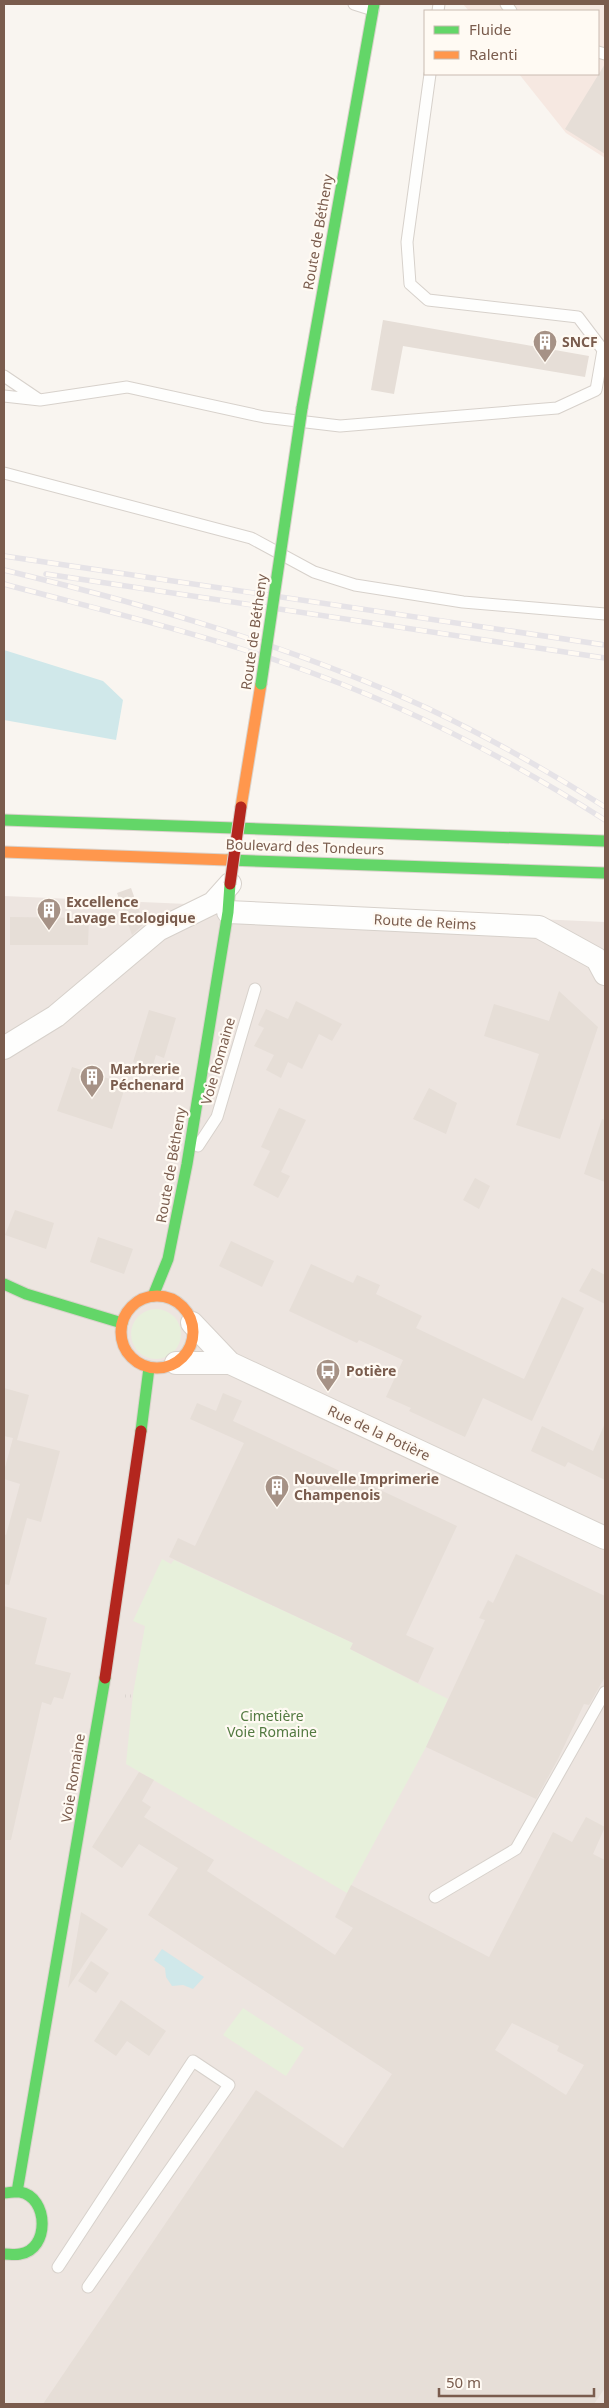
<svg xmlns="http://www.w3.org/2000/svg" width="609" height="2408" viewBox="0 0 609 2408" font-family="'Noto Sans',sans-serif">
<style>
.commercial{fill:#f6e8e1}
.industrial{fill:#ede5e0}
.green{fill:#e7f0db}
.water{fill:#d0e8ea}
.building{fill:#e6ded7;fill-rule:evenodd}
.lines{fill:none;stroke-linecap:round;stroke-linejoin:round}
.lane-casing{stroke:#d7d1cb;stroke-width:13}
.street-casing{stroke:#d7d1cb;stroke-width:24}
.fast-casing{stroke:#d9d2cb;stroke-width:13}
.slow-casing{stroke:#d9d2cb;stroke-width:13}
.jam-casing{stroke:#d9d2cb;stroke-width:13}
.path{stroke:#dcd5d0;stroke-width:3;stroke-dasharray:1 4;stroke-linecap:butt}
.lane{stroke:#fefefd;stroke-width:11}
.street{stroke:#fefefd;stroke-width:22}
.fast{stroke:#63d668;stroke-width:11}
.slow{stroke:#ff974d;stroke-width:11}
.jam{stroke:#b3261e;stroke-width:11}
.rail-casing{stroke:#e6e3e7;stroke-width:5.5}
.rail{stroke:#fffaf3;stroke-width:4;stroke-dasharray:11;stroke-linecap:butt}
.fast-bridge-casing{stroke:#d9d2cb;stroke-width:13;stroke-linecap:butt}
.jam-bridge-casing{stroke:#d9d2cb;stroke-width:13;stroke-linecap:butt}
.fast-bridge{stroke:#63d668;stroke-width:11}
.jam-bridge{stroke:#b3261e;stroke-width:11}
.labels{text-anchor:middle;stroke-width:4.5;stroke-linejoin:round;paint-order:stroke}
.street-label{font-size:14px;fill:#7a5c4d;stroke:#fffaf3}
.poi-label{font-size:14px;font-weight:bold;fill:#7a5c4d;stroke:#fffaf3;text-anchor:start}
.park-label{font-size:14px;fill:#537a41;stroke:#fffaf3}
</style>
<rect width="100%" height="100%" fill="#f9f5f0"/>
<path class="commercial" d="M463,4h142v154l-39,-25 -47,-59h79v-63h-129z"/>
<path class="industrial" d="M4,896l601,26v1482h-601z"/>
<path class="green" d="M131 1334a25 25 0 1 1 50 0a25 25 0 1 1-50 0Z
M162,1559l9,5 3,-4 179,83 -3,6 98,50 -22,48 -79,146 -221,-129 7,-70 12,-68 -12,-5z
M243,2008l61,40 -18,28 -63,-41z"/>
<path class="water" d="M4,650l99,31 20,19 -7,40 -112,-20z
M162,1949l42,28 -11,12 -10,-4 -11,1 -6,-9 -1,-9 -11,-8z"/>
<path class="building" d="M605,64v90l-40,-25z
M383,320l206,36 -4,21 -182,-31 -9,48 -23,-4z
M131,888l13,36 -12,11 -15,-42z
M10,917l79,1 -1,27h-78z
M559,991l39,36 -38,112 -44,-14 23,-71 -55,-18 10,-32 55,17z
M296,1001l46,23 -10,17 -13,-7 -17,35 -14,-7 -7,16 -15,-8 8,-15 -20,-9 10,-18 -6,-3 8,-16 22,10z
M149,1010l27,8 -12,40 -8,-3 -4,13 -19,-6z
M72,1067l54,17 -14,45 -55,-18z
M429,1088l28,15 -11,31 -33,-15z
M279,1108l27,12 -25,52 9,4 -12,22 -25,-13 17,-34 -9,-4z
M602,1119l3,1v62l-21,-8z
M475,1178l15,8 -11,23 -16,-9z
M15,1210l39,13 -8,26 -41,-14z
M98,1237l35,12 -9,25 -34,-12z
M231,1241l43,20 -12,26 -43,-21z
M311,1264l42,19 4,-8 23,10 -4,9 46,22 -6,12 108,51 38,-82 22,11 -52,113 -49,-23 -18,39 -56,-26 2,-3 -25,-11 17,-37 -44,-20 -2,3 -68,-32z
M592,1268l13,7v29l-26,-13z
M4,1388l25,7 -12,45 43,11 -19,71 -14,-4 -18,67 -5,-1v-50l2,1 14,-51 -16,-5v-8l9,-33 -9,-2z
M223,1393l19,8 -9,20 224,105 -51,109 28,13 -16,35 -68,-34 3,-6 -184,-86 9,-19 17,8 49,-103 -54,-24 7,-16 19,8z
M605,1423v57l-37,-18 -3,5 -34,-16 11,-25 51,25z
M516,1554l89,42v81l-16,28 -5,-1 -26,55 -22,40 -110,-52 59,-127 -6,-2 9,-18 5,3z
M4,1606l43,12 -12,46 36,9 -8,26 -9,-2 -3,8 -9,-3 -31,138h-7z
M139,1772l15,8 -12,21 9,6 -7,10 70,43 -7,11 128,84 18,-27 -18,-11 16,-32 138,72 64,-125 19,10 14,-25 19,10 -12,27 12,6v528l-11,16h-551l213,-314 87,58 49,-74 -244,-159 30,-47 -39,-24 -17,24 -30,-21zM512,2023l47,23 -2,5 27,14 -18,30 -71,-45z
M81,1912l27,17 -40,59z
M91,1961l18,12 -13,20 -18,-12z
M121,2000l45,31 -17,25 -22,-15 -11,15 -22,-15z"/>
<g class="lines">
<defs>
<path id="lane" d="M354,4l19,6
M506,4l5,7
M438,11l1,-7
M598,52l7,2
M4,376l34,23
M4,396l36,4 87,-13 137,30 76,9 217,-18 39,-18 7,-40 -25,-33 -150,-17 -18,-16 -3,-42 23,-168
M4,473l247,65 63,34 41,13 108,17 142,12
M198,1146l19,-29 38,-128
M435,1897l81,-48 89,-157
M58,2267l135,-206 36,24 -141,202"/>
<path id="street" d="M228,912l311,15 58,32 8,15
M4,1048l52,-32 102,-86 55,-27 17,-19
M192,1323l38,40
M176,1363h54l375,175"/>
<path id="fast" d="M302,408l72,-404
M4,820l601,21
M228,860l377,13
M4,1284l22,10 96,29
M153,1296l15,-37 19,-95 41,-252 2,-28
M141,1431l8,-63
M17,2192l88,-514
M4,2193c5,0 11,-2 16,-1 29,5 30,58 0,62 -5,1 -11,0 -16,0"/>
<path id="slow" d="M241,807l20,-123
M4,852l224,8
M121 1332a36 36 0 1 1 72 0a36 36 0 1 1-72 0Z"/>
<path id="jam" d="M105,1678l36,-247"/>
</defs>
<use href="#lane" class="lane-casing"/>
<use href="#street" class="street-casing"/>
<use href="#fast" class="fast-casing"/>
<use href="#slow" class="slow-casing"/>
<use href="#jam" class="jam-casing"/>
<path class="path" d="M125,1696h8"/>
<use href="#lane" class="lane"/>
<use href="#street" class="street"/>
<use href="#fast" class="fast"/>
<use href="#slow" class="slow"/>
<use href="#jam" class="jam"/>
<defs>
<path id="rail" d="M4,556l601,89
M4,570c144,35 288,76 423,138 61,29 121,63 178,99
M46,574l559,84
M4,584c93,25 188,47 280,79 112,38 221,93 321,157"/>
</defs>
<use href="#rail" class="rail-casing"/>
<use href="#rail" class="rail"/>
<defs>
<path id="fast-bridge" d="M261,684l41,-276"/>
<path id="jam-bridge" d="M230,884l11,-77"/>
</defs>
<use href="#fast-bridge" class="fast-bridge-casing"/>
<use href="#jam-bridge" class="jam-bridge-casing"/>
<use href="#fast-bridge" class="fast-bridge"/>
<use href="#jam-bridge" class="jam-bridge"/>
</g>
<defs>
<symbol id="building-pin" viewBox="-11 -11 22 30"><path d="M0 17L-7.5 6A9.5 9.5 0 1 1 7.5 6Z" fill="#a69286" stroke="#fffaf3"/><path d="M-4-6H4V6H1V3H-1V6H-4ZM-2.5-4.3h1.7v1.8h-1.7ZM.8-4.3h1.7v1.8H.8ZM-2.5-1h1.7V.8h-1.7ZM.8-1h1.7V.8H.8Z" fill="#fff"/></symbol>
<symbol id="bus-pin" viewBox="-11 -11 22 30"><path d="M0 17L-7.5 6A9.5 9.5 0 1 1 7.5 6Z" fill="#a69286" stroke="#fffaf3"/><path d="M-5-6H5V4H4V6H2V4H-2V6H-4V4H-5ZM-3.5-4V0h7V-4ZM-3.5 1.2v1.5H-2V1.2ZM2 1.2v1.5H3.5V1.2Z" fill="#fff"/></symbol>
</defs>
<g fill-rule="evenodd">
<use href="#building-pin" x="531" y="328" width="28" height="38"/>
<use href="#building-pin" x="35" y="896" width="28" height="38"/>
<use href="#building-pin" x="78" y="1063" width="28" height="38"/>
<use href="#bus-pin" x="314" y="1357" width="28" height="38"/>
<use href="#building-pin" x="263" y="1473" width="28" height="38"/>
</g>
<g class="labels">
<g class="street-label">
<text transform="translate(318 232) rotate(-80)" y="5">Route de Bétheny</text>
<text transform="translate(254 632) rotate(-82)" y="5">Route de Bétheny</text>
<text transform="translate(305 847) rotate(2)" y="5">Boulevard des Tondeurs</text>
<text transform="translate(425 922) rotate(3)" y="5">Route de Reims</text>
<text transform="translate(218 1061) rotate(-74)" y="5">Voie Romaine</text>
<text transform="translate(171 1165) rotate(-80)" y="5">Route de Bétheny</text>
<text transform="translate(379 1433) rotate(25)" y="5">Rue de la Potière</text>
<text transform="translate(73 1778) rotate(-81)" y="5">Voie Romaine</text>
</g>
<g class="poi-label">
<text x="562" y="347">SNCF</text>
<text x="66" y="907">Excellence<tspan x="66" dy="16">Lavage Ecologique</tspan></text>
<text x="110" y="1074">Marbrerie<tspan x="110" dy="16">Péchenard</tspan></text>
<text x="346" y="1376">Potière</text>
<text x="294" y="1484">Nouvelle Imprimerie<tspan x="294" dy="16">Champenois</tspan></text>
</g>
<g class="park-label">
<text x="272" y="1721">Cimetière<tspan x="272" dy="16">Voie Romaine</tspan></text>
</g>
</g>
<rect width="609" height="2408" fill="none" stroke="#7a5c4d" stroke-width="10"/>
<rect x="424" y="10" width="175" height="65" fill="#fffaf3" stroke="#cabbb1"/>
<rect x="434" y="26" width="25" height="8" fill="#63d668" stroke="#cabbb1"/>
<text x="469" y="35" font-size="15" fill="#7a5c4d">Fluide</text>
<rect x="434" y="51" width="25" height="8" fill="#ff974d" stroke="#cabbb1"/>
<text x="469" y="60" font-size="15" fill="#7a5c4d">Ralenti</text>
<path d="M439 2388v8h155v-8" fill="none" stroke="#7a5c4d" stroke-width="2.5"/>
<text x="446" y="2388" font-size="15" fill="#7a5c4d" stroke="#fffaf3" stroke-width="4" paint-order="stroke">50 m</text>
</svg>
